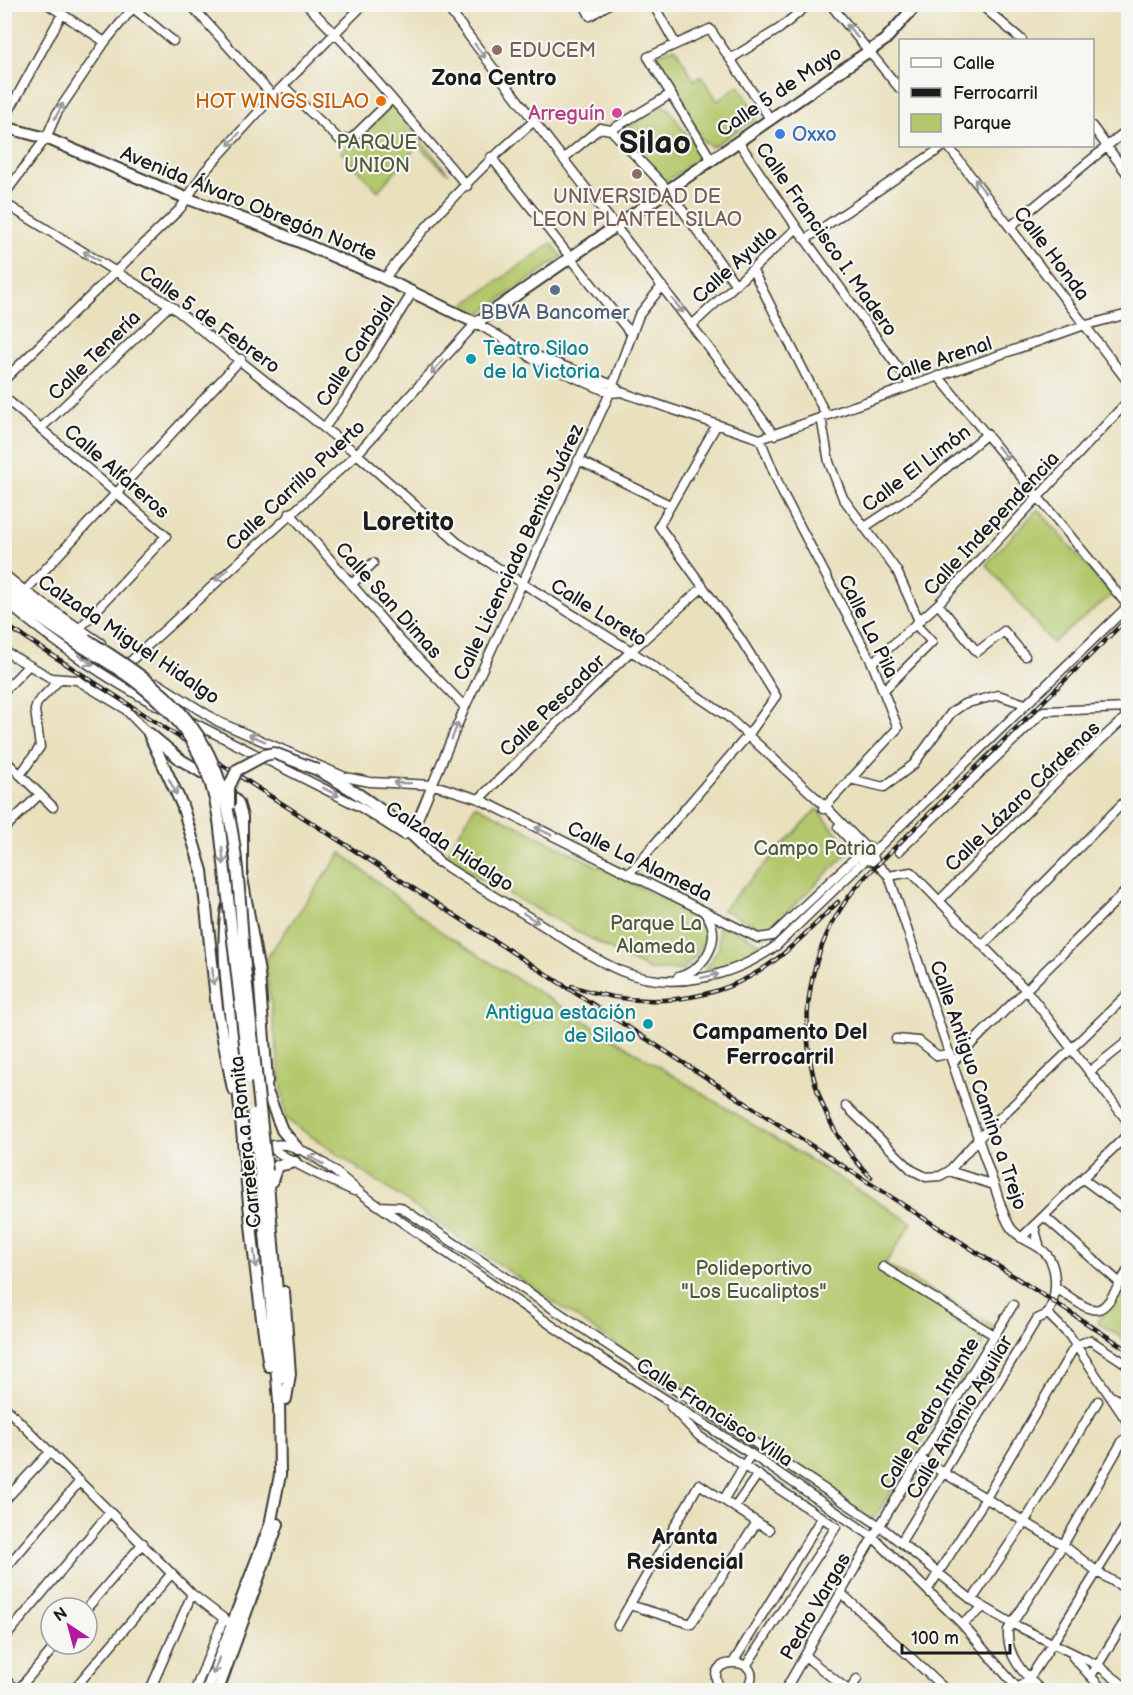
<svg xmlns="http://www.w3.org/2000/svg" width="1133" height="1695" viewBox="0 0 1133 1695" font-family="'Balsamiq Sans',sans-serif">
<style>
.green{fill:#b3c86c;stroke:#687244;stroke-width:1.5}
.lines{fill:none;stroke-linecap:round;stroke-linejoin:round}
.minor-casing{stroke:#3b3934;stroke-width:11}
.major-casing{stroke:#3b3934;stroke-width:14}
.minor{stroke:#fff;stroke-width:8}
.major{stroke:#fff;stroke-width:10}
.rail-casing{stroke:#1c1c1c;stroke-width:4.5}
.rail{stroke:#f6f6f2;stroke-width:2;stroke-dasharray:7;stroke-linecap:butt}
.major-bridge-casing{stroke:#3b3934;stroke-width:14;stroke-linecap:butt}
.major-bridge{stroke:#fff;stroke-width:10}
.oneway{stroke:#999}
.education-dot{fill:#8d6e63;stroke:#f6f6f2;stroke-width:2}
.food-dot{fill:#e8710a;stroke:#f6f6f2;stroke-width:2}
.hotel-dot{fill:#d1479c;stroke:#f6f6f2;stroke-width:2}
.shop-dot{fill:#3f7fe0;stroke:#f6f6f2;stroke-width:2}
.service-dot{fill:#5c6f8a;stroke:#f6f6f2;stroke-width:2}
.culture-dot{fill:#0f9aa8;stroke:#f6f6f2;stroke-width:2}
.labels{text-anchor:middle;stroke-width:4.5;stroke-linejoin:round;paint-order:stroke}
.education-label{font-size:20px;fill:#785e54;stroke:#f6f6f2;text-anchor:start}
.street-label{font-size:20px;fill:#1c1c1c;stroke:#f6f6f2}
.food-label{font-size:20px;fill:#c56008;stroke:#f6f6f2;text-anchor:end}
.hotel-label{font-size:20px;fill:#b23c85;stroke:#f6f6f2;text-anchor:end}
.shop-label{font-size:20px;fill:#366cbe;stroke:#f6f6f2;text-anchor:start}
.park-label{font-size:20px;fill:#515838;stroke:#f6f6f2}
.service-label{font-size:20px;fill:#4e5e75;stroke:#f6f6f2}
.culture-label{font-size:20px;fill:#0d838f;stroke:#f6f6f2;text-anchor:start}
.quarter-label{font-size:22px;font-weight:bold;fill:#1c1c1c;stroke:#f6f6f2}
.district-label{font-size:26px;font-weight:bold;fill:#1c1c1c;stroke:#f6f6f2}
.town-label{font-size:32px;font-weight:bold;fill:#1c1c1c;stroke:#f6f6f2}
</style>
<rect width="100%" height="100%" fill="#f6f6f2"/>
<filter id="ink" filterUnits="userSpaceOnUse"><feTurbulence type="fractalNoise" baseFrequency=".0167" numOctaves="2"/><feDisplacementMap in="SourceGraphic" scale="12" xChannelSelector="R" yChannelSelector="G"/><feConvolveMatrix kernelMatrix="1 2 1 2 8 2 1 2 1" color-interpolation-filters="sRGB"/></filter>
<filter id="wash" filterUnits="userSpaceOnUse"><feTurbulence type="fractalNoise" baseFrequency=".008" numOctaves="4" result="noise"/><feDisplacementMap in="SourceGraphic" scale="24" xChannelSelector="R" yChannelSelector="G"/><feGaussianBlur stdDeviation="1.35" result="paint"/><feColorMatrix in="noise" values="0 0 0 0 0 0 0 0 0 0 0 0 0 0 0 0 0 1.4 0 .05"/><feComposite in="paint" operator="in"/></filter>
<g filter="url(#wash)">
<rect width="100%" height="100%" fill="#e9e0bd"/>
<path class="green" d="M675,47l19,33 7,-4 17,25 21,-16 19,32 -46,30 -9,-6 -51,-84z
M392,106l57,68 -44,-40 12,12 -39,45 -37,-39z
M663,106l5,2 31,44 -4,11 -31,19 -42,-44 7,-11z
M552,243l10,14 -80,55c-9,4 -15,3 -21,-5z
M1038,509l74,86 -60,48 -66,-79z
M475,805l211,105 22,21 -11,23 -14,16h-35l-203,-111z
M817,809l34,41 -83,80 -46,-20z
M341,853l100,79 471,291 -27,41 109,63 -121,193 -587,-401 -21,-159z
M718,921l49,26 -26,16 -36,7 14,-22z
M1120,1283l8,3v56l-30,-19z"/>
</g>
<g filter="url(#ink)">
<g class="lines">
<defs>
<path id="minor" d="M47,4l58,38
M190,4l83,92
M306,4l39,40 122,142
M445,4c108,145 222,285 329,431
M584,4l6,12 19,-12
M653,4l22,39
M830,4l70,85
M980,4l42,36
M133,8l40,33
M730,59l49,-30 30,-25
M283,86l57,54 12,-2 40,-39
M4,120l58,-106
M1092,126l36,49
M611,130l57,60 68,95
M738,141l59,87 113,156
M948,146l180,236
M491,157l140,177
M563,159l37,-31 11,2 60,-36
M711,159l-63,-102 62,-28 61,91
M4,195l42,-57 11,-25 48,-71 31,-38
M4,203l166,102 187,149 101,89 173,108 97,66 97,89 48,49 2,7
M1011,226l117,-97
M806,239l138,-93
M752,269l74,146
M384,279c43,-57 95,-111 149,-157
M693,324l104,-96
M524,351l89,34 8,7 139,47 319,-112 49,-13
M938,376l190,230
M4,380l176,-171 25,-38 68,-75 91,-92
M4,397l162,139 -86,92
M821,417l8,45 14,36 54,73 22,50
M41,428l129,-123
M324,428l21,-28 67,-107
M760,439l22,53 90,171 26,65 -75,81
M578,460l92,45
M290,513l109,126 66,68
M865,527l54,-36 68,-57
M4,574l21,17 76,52
M352,584l21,-21
M25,591l216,-232
M4,601c47,39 102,78 156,106
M938,604l39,48 27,-21 21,25
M4,651l47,27 26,2 47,28 25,26
M872,663l66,-59 190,-203
M122,669l235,-215 119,-131 48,28 7,7 79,35 11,-1
M157,683l62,39 126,55 25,5 64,3 45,14 279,139 14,-2 83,-78 15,-11
M4,691l25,-26
M883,691l49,-49 -16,-17
M188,720l172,87 44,28
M4,759l49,48
M20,775l20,-28 -5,-37 2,-7 23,-24
M850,779l34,8 29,-22 38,-52 13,-9 34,-9 27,9
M479,799l152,-148 72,-64
M838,827l30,33 7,2 14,14 105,309c5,13 9,32 17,43 8,11 21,14 30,21 19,14 16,47 7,65
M403,828l8,-1 6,-6 48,-114 145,-314 29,-78 23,-29
M4,829l36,-35
M899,851l145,-140 84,-3
M433,858c33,22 67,42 101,62 28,17 56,38 87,51 51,21 111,6 155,-25l352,-340
M629,874l120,-140 27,-38 -36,-58 -81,-112 57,-100
M889,876l22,-4 116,119 101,131
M939,901l129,-131 60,-55
M983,945l145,-147
M678,977c28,-7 48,-43 25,-66
M896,1039l23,2 19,15 12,-3
M953,1062l175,-173
M1089,1072l39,-31
M846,1106l66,64 14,7 14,-1 9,-5 30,-33 149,-144
M241,1121c29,33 74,53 113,70
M949,1171l45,14
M246,1173c24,-64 86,-4 117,22l214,148 174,111 122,83 89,87 57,66
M1083,1179l45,33
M379,1206l21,1 480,319 92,74 39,23 88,43 29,23
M1044,1216l76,67
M1034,1226l6,22
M1021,1238l107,-104
M883,1267l111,68
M1057,1288c47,35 44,26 71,-18
M1048,1314l21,21 59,88
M1113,1397l15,8
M4,1406l188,188 39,30
M671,1407l28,29 137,91 -90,139
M921,1459l142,86 36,28 29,17
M724,1499l27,-45
M4,1501l46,-49
M735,1507l23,-33
M901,1542l136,-223 11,-5
M4,1570l76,-89
M928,1589l58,-91 89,-152 15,-6 38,25
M842,1594l104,96
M972,1600l53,-79 73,-120
M630,1605l61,19 66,-102
M87,1608l56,-65
M962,1624l22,-17
M618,1625l81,-141 70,46
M4,1639l106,-127
M806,1657l42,33
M1073,1657l30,33
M734,1661l88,-144
M1091,1676l37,-60
M4,1679l14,11
M1017,1689l12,-10 23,-35 76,-122
M18,1690l39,-46
M73,1690l99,-117
M150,1690l42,-96
M195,1690l28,-70
M722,1690c-28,-36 52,-36 23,0
M785,1690l88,-153 140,-232
M850,1690l7,-11
M1041,1690c-18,-16 -35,-35 -33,-60l55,-85 60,-105"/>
<path id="major" d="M4,127l42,11 140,60 79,29 116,50 95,46 409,-283 32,-36
M4,581l23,20 59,38
M4,594l77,52
M149,734l33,71 20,66 15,137 16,81
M150,734l31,26 32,19
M318,770c37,20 93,58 119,91
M225,789l13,14 4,14v61l17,95 8,108
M227,908c-8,51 5,108 9,159 10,100 17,200 33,299
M264,1074l3,18 15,38 16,19
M267,1171l17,206
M272,1181l5,-15 18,-4
M284,1292l6,82 -4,25
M207,1690l63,-165 10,-50 -1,-74 -19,-229
M218,1690l60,-166"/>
</defs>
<use href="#minor" class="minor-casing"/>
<use href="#major" class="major-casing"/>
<use href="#minor" class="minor"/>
<use href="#major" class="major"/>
<defs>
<path id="rail" d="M4,624l1124,726
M572,986c67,24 144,19 202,-25 23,-17 43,-39 64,-59
M871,1177c-85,-82 -84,-221 -2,-304l259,-255"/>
</defs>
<use href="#rail" class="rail-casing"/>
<use href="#rail" class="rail"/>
<defs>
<path id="major-bridge" d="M86,639c43,28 85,53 113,98 41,65 39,156 46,230 7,68 14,136 22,204
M81,646c75,45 124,82 138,174l30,258
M229,806v-19l8,-17 28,-15 9,-2 44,17
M253,1114l7,58"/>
</defs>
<use href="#major-bridge" class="major-bridge-casing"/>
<use href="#major-bridge" class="major-bridge"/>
</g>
<defs><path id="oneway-shaft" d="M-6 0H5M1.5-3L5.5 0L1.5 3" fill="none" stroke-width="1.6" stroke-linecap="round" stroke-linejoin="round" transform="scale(1.5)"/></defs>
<g class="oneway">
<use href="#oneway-shaft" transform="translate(852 31) rotate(-130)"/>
<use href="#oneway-shaft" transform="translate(480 51) rotate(53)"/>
<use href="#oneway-shaft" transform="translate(59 111) rotate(-61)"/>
<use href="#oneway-shaft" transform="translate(234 139) rotate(132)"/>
<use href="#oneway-shaft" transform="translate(980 186) rotate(-128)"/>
<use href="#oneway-shaft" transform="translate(91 256) rotate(-149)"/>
<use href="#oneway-shaft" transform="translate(678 306) rotate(51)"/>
<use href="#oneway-shaft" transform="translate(437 367) rotate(131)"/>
<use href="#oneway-shaft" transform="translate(1003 453) rotate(50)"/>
<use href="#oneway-shaft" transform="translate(222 575) rotate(138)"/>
<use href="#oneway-shaft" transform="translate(86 660) rotate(34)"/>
<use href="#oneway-shaft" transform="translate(455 731) rotate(-68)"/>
<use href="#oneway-shaft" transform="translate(257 738) rotate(-158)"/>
<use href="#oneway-shaft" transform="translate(402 783) rotate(-178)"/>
<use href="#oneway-shaft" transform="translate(173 787) rotate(63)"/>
<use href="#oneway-shaft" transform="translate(331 792) rotate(27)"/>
<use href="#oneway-shaft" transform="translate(543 831) rotate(-154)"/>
<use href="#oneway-shaft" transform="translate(223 856) rotate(84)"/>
<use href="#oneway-shaft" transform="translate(531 918) rotate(32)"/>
<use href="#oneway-shaft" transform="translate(213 976) rotate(85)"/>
<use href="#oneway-shaft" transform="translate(710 976) rotate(-12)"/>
<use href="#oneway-shaft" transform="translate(316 1160) rotate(-149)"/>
<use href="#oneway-shaft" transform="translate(255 1259) rotate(84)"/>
<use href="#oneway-shaft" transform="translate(216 1666) rotate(110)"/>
</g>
</g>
<g class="education-dot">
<circle cx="497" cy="50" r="6"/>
<circle cx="637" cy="174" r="6"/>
</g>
<circle class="food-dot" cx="381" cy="101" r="6"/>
<circle class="hotel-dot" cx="617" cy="113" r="6"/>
<circle class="shop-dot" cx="780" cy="134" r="6"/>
<circle class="service-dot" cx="555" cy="290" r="6"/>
<g class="culture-dot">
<circle cx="471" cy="359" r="6"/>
<circle cx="648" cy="1024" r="6"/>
</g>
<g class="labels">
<g class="education-label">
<text x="509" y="57">EDUCEM</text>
<text x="637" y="203" text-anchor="middle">UNIVERSIDAD DE<tspan x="637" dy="23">LEON PLANTEL SILAO</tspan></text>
</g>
<g class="street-label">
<text transform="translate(779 91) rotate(-34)" y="7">Calle 5 de Mayo</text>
<text transform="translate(249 203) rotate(22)" y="7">Avenida Álvaro Obregón Norte</text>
<text transform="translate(827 239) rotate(55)" y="7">Calle Francisco I. Madero</text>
<text transform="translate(1052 253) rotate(53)" y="7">Calle Honda</text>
<text transform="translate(734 264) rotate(-42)" y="7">Calle Ayutla</text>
<text transform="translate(210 319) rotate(36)" y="7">Calle 5 de Febrero</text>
<text transform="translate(355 351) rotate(-57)" y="7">Calle Carbajal</text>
<text transform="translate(94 355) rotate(-44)" y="7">Calle Tenería</text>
<text transform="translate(939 359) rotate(-18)" y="7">Calle Arenal</text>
<text transform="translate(916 468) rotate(-37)" y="7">Calle El Limón</text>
<text transform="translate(117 471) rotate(41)" y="7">Calle Alfareros</text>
<text transform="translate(295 485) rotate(-43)" y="7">Calle Carrillo Puerto</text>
<text transform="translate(991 523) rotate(-47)" y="7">Calle Independencia</text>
<text transform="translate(518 552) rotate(-65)" y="7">Calle Licenciado Benito Juárez</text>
<text transform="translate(389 600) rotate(48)" y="7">Calle San Dimas</text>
<text transform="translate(599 612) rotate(32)" y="7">Calle Loreto</text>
<text transform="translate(869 626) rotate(64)" y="7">Calle La Pila</text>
<text transform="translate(129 639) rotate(34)" y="7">Calzada Miguel Hidalgo</text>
<text transform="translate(552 705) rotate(-44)" y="7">Calle Pescador</text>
<text transform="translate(1022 796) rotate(-44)" y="7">Calle Lázaro Cárdenas</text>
<text transform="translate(450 846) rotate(33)" y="7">Calzada Hidalgo</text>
<text transform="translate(640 861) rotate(26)" y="7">Calle La Alameda</text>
<text transform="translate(979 1085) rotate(71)" y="7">Calle Antiguo Camino a Trejo</text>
<text transform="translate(245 1142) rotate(-96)" y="7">Carretera a Romita</text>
<text transform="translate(715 1412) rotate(33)" y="7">Calle Francisco Villa</text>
<text transform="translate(929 1413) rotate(-59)" y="7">Calle Pedro Infante</text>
<text transform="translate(959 1417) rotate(-59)" y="7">Calle Antonio Aguilar</text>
<text transform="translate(815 1606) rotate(-60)" y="7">Pedro Vargas</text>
</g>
<g class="food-label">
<text x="369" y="108">HOT WINGS SILAO</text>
</g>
<g class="hotel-label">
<text x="605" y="120">Arreguín</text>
</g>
<g class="shop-label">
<text x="792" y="141">Oxxo</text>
</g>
<g class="park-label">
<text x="377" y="149">PARQUE<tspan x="377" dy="23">UNION</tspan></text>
<text x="815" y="855">Campo Patria</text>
<text x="656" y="930">Parque La<tspan x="656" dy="23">Alameda</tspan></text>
<text x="754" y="1275">Polideportivo<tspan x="754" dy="23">"Los Eucaliptos"</tspan></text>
</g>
<g class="service-label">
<text x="555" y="319">BBVA Bancomer</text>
</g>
<g class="culture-label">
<text x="483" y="355">Teatro Silao<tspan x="483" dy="23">de la Victoria</tspan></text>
<text x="636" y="1019" text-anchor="end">Antigua estación<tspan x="636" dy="23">de Silao</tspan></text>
</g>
<g class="quarter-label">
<text x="494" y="85">Zona Centro</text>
<text x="780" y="1039">Campamento Del<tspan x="780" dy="25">Ferrocarril</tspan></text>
<text x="685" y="1544">Aranta<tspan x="685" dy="25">Residencial</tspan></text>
</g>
<g class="district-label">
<text x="408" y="530">Loretito</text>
</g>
<g class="town-label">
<text x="655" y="153">Silao</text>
</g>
</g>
<rect width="1133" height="1695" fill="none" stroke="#f6f6f2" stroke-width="24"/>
<rect x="899" y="39" width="195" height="108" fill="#f6f6f2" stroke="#9f9f9c" stroke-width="1.5"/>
<rect x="911" y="58" width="30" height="9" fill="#ffffff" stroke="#9f9f9c" stroke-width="1.5"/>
<text x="953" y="69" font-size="18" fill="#1c1c1c">Calle</text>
<rect x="911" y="88" width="30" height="9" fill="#1c1c1c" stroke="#9f9f9c" stroke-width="1.5"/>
<text x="953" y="99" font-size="18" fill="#1c1c1c">Ferrocarril</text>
<rect x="911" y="114" width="30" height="18" fill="#b3c86c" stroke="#9f9f9c" stroke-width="1.5"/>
<text x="953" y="129" font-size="18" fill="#1c1c1c">Parque</text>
<g transform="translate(69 1626) rotate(324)"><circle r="28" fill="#f6f6f2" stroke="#9f9f9c" stroke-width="1.5"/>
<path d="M0-4.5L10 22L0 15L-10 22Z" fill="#b5179e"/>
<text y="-9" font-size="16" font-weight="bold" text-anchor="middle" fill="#1c1c1c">N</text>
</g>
<path d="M902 1644v9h108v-9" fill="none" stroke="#1c1c1c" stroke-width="3"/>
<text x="911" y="1644" font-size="18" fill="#1c1c1c" stroke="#f6f6f2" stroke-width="4.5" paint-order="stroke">100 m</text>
</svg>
